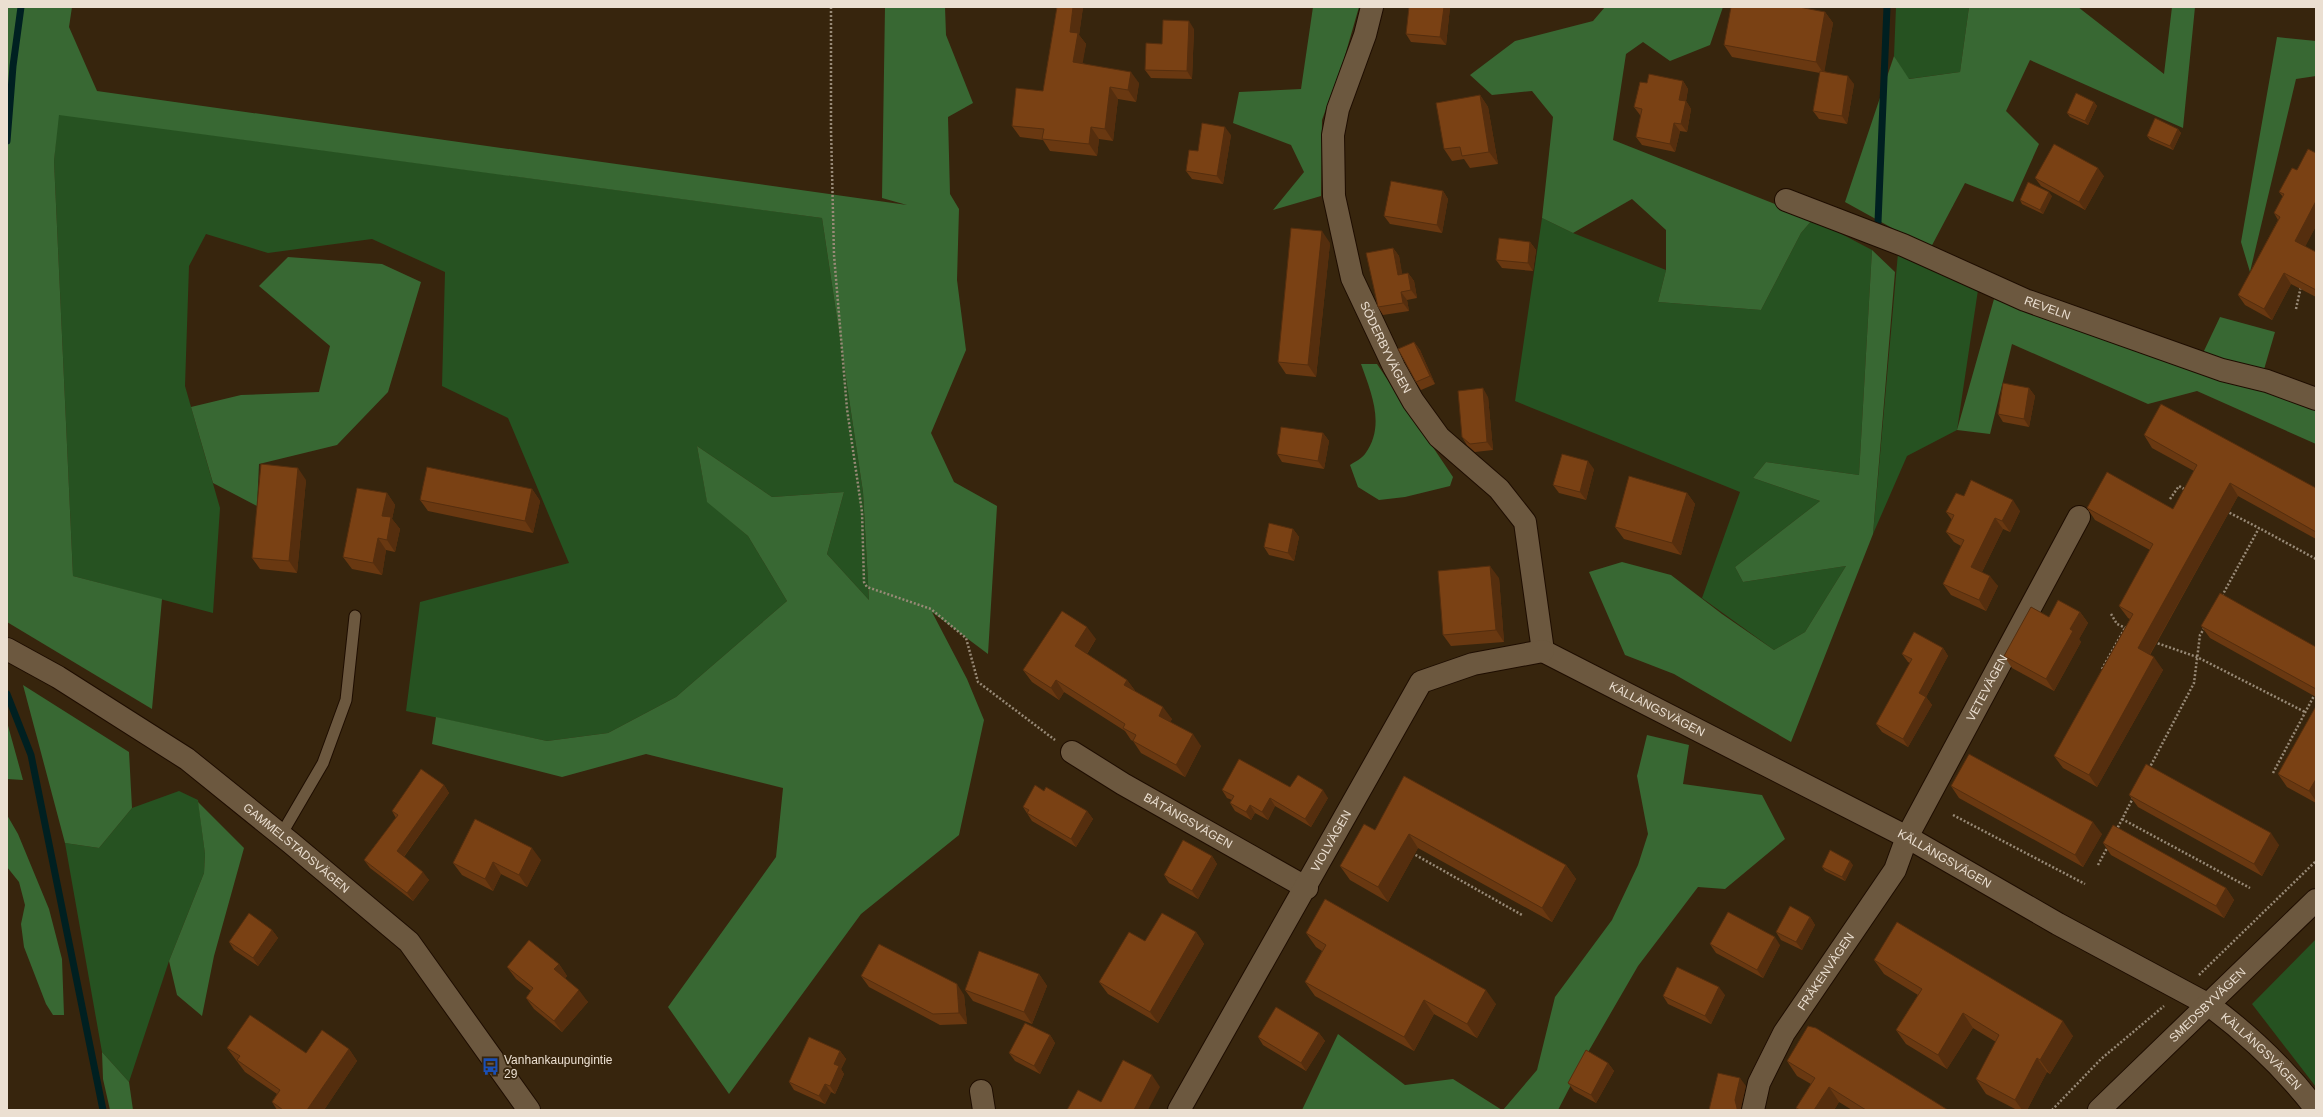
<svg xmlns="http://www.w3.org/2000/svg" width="2323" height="1117" viewBox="0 0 2323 1117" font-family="Arial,sans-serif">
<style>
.green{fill:#265221}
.forest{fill:#386833}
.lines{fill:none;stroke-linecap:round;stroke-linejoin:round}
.stream{stroke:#002021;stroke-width:7}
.lane-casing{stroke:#1e0d00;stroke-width:13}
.street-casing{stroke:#1e0d00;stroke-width:24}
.secondary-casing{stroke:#1e0d00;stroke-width:24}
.path{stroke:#988a77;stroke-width:2.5;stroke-dasharray:2 2;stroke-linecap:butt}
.lane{stroke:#6c583f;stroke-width:11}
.street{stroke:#6c583f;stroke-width:22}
.secondary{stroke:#6c583f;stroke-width:22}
.wall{fill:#693811}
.shaded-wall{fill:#552e0e}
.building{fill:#7a4114;stroke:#552e0e}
.labels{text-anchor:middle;stroke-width:3.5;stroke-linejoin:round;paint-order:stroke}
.street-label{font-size:12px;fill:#ebdfd1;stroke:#37250d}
.poi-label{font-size:12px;fill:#ebdfd1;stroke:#37250d;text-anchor:start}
</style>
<rect width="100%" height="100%" fill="#37250d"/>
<path class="green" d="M1896,7h73l-9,65 -52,7 -14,-23z
M58,114l764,104 41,274 6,108 -42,-46 17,-62 -72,5 -75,-51 10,55 41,35 39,65 -111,96 -68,36 -61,8 -141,-30 14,-109 149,-39 -61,-145 -66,-32 3,-114 -73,-33 -104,14 -62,-19 -17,32 -4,120 35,122 -7,105 -140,-37 -19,-415z
M1542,218l31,15 93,37 -8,32 103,8 40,-77 12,-14 59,31 -13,225 -93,-13 -13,16 67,23 -85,66 8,15 103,-16 -41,66 -31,18 -72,-52 38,-106 -225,-91z
M1898,253l80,37 -21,140 -50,26 -34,78z
M179,791l19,9 7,54 -1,19 -35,88 -40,121 -27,-30 -37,-209 34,5 33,-40z
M2316,939v148l-64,-83z"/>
<path class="forest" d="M7,7h65l-3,20 28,64 810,114 -25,-7 3,-191h60l1,28 27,68 -25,14 2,77 9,15 -2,71 9,70 -35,83 23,49 43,24 -9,148 -56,-42 35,67 17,41 -25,115 -98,79 -132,180 -61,-87 108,-150 7,-69 -137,-34 -84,23 -130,-33 4,-27 111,24 61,-8 68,-36 111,-96 -39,-65 -41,-34 -10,-56 75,51 72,-5 -17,62 42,46 -6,-108 -41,-274 -763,-103 -5,46 19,415 89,23 -10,110 -145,-87z
M1313,7h46l-15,52 -22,61 -1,76 -48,14 31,-38 -13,-27 -58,-22 6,-31 62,-3z
M1605,7h118l-13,38 -40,16 -27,-19 -17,12 -13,86 200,79 -12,14 -40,77 -103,-8 8,-32v-40l-34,-31 -59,34 -31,-15 11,-101 -21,-26 -40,4 -22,-20 45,-34 78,-20z
M1969,7h109l86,67 8,-67h23l-12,121 -153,-68 -24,51 33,33 -26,58 -48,-19 -35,66 -85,-47 49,-146 15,23 51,-7z
M2277,37l39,4v35l-20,3 -46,193 -9,-30z
M1872,250l23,22 -22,262 -82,208 -117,-68 -49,-19 -36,-83 33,-10 49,13 51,39 52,36 31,-18 41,-66 -103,16 -8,-15 85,-66 -67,-23 13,-16 93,13z
M288,257l94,7 39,18 -33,110 -51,53 -78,19 -2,42 -44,-23 -22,-76 50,-12 78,-3 11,-46 -71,-60z
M1994,299l200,73 26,-55 55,15 -15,51 56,28v33l-119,-53 -49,13 -136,-60 -22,90 -33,-4z
M1361,364h16l76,113 -3,9 -45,11 -26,3 -21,-13 -8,-22c5,-3 12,-7 15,-11 21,-28 6,-62 -4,-90z
M23,685l106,67 3,56 -33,40 -34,-5z
M7,722l16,58 -16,-1z
M1647,735l42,10 -6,39 79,11 23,44 -60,50 -27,-2 -60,79 -51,88 -29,56h-55l34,-40 18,-73 57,-77 26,-55 10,-31 -11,-58z
M198,802l46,46 -30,108 -12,60 -25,-21 -8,-34 35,-88 1,-19z
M7,815l11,19 31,75 13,50 2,56h-11l-7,-11 -22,-57 -3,-23 4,-19 -6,-23 -12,-15z
M1338,1034l67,51 48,-6 49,31h-200z
M102,1052l27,30 4,28h-23l-7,-31z"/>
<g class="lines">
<path class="stream" d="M7,141l6,-75 8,-59
M1878,222l9,-215
M7,694l24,61 72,355"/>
<defs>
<path id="lane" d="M281,835l42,-72 23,-63 9,-84"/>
<g id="street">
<path id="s1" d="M1372,7l-7,28 -27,74 -5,26 1,61 18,82 42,89 19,34 26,36 60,52 26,33 18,129"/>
<path id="s2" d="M1786,200l117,45 122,55 197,70 45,11 49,18"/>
<path id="s3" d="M1543,651l364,186 151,87 151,81"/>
<path id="s4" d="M1072,752l51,32 184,104"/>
<path d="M981,1091l3,19"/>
<path id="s5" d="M1179,1110l242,-428 52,-18 70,-13"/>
<path id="s6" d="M1753,1110l6,-27 25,-50 111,-163 12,-33 172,-320"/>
</g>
<g id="secondary">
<path id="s7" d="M7,649l51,28 129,82 104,84 118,99 120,168"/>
<path id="s8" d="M2209,1005c39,29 77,65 107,104"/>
<path id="s9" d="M2099,1110l217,-210"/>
</g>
</defs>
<use href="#lane" class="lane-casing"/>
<use href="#street" class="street-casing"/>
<use href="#secondary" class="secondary-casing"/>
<path class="path" d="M831,7v123l3,125 13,154 15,103 2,70 3,5 64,22 35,29 12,44 77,58
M2296,309l5,-23
M2170,499l9,-13 7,4
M2226,511l33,17
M2222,596l37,-68 57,31
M2111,614l6,10 11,5
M2154,642l43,15 108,55
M2102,669l23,-41
M2149,769l45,-86 6,-48 5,-8
M2273,773l43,-81
M1953,815l132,69
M2122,819l128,69
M2116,831l17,-33
M1412,853l110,62
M2098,865l9,-17
M2199,975l117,-114
M2052,1110l49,-51 63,-53"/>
<use href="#lane" class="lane"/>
<use href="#street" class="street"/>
<use href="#secondary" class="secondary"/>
</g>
<path class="wall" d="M1057,7h26l-4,28 7,9 -4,19 57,20 -3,19 -18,-3 -5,42 -14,-2 -2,17 -47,-5 -7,-11 -23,-3 -8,-11 31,-35z
M1450,7l-4,38 -35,-3 -5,-8z
M1825,12l8,11 -9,48 30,13 -7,40 -28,-5 -6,-8 7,-38 -88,-16 -8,-12z
M1194,29l-2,50 -41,-1 -6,-8 17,-26z
M1683,81l5,8 -2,12 5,8 -4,23 -7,-1 -5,21 -33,-7 -6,-8 5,-21 -1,-1 -6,-8 13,-24z
M1480,95l8,12 10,57 -28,4 -6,-9 -12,2 -8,-12z
M2094,102l3,4 -9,19 -18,-8 -3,-4z
M2178,129l3,4 -8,17 -23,-10 -3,-4z
M1231,135l-8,49 -31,-5 -6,-8 12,-20z
M2316,153v73l-11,20 11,6v45l-25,-13 -19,36 -27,-15 -7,-10 40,-75 -4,-7 9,-16 -4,-5 18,-22z
M2104,176l-19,34 -44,-24 -6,-8z
M1443,191l5,8 -6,34 -52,-9 -6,-8z
M2052,196l-9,18 -21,-10 -2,-4z
M1530,242l6,8 -3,21 -31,-3 -6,-8z
M1330,243l-14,134 -30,-3 -8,-12z
M1393,248l6,8 3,19 6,-2 6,8 3,17 -10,2 2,11 -26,4 -5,-8z
M1414,342l6,8 15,34 -14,6 -5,-8z
M2029,388l6,8 -6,31 -26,-5 -5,-8z
M1488,397l5,53 -18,2 -8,-7 -5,-8z
M1323,433l6,8 -5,28 -42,-7 -5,-8z
M2144,435l172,53v51l-78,-43 -88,159 13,15 -66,117 -34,-19 -9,-12 76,-137 -2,-1 -9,-12 31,-56 -55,-30 -8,-12 86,1 21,-38 -42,-23z
M1594,469l-8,31 -27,-7 -6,-8z
M306,480l-9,93 -37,-4 -8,-11z
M532,489l8,12 -7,32 -105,-22 -8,-11z
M387,493l8,12 -3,14 8,10 -5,23 -9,-2 -4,25 -30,-6 -9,-12z
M1687,493l8,11 -14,51 -57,-16 -9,-12z
M1964,496l56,15 -10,21 -7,-3 -21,43 16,14 -12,25 -35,-16 -8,-11 18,-38 -7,-4 -8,-10 6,-12 -6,-8z
M1293,529l6,8 -5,24 -25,-6 -5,-8z
M1499,578l5,64 -53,4 -8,-11z
M2080,612l8,11 -9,16 2,3 -27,49 -42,-23 -8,-12 45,-39z
M2201,626l115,21v50l-106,-59z
M1096,639l-9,15 40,26 9,12 36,27 -2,3 31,24 -16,31 -44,-24 -8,-12 -2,-1 -6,-9 -61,-39 -5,8 -27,-18 -9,-12z
M1943,648l5,8 -22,41 6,8 -24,42 -26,-15 -6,-8 34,-61 -2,-1 -6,-8z
M2316,706v97l-29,-16 -9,-13z
M1404,776l162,89 10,14 -24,43 -134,-74 -30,54 -38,-22 -10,-14 35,-36z
M444,785l5,8 -45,64 25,23 -16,21 -43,-33 -6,-8 32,-42 -4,-7z
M1951,786l151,48 -19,33 -124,-69z
M1290,787l38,11 -17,29 -36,-21 -7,14 -13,-7 -4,7 -16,-9 -5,-8 2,-3 -5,-2 -5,-8z
M2129,795l150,50 -17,31 -124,-69z
M1023,807l64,4 6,8 -17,28 -44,-26z
M2103,843l123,45 8,12 -10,18 -113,-63z
M1212,856l5,8 -19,35 -29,-16 -5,-8z
M541,860l-14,27 -26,-13 -8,17 -31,-16 -9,-12z
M1853,865l-8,16 -20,-10 -3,-4z
M1810,917l5,8 -13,25 -21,-10 -5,-8z
M272,930l6,8 -20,28 -24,-16 -5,-8z
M1196,932l8,12 -46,79 -50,-29 -9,-12 46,-41z
M1306,933l190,71 -19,34 -43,-24 -20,37 -99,-55 -10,-14 17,-31 -6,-4z
M1710,944l70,1 -17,33 -47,-25z
M1874,960l199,76 -23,38 -3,-2 -20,38h-10l-31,-16 -10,-15 20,-37 -23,-14 -26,41 -41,-25 -10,-14 22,-35 -34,-21z
M559,964l8,12 -2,2 23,24 -26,30 -28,-23 -8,-11 5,-7 -15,-12 -9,-12z
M1039,974l8,12 -15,38 -59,-23 -8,-11z
M861,976l103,19 3,29 -27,1 -71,-38z
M1725,995l-14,29 -43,-20 -5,-8z
M1319,1033l6,8 -19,30 -43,-26 -5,-8z
M1050,1035l5,8 -15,31 -25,-13 -6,-8z
M227,1048l79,5 43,-4 8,12 -33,49h-47l-5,-8 5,-8 -32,-22z
M840,1051l6,8 -5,10 3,5 -9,20 -4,-2 -6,12 -31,-14 -5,-8z
M1787,1061l161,49h-96l-13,-8 -5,8h-36l-2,-2 15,-24 -14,-8z
M1608,1063l6,8 -18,32 -22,-12 -6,-8z"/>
<path class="shaded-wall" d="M1073,7h10l-4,28 7,9 -5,29 -8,-11 -3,-30z
M1444,7h6l-4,38 -6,-8z
M1825,12l8,11 -9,51 -8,-12z
M1189,21l5,8 -2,50 -5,-8z
M1131,72l8,11 -3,19 -8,-12z
M1848,76l6,8 -7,40 -5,-8z
M1683,81l5,8 -2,12 5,8 -4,23 -6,-8 -2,-24z
M1110,87l8,12 -5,42 -8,-12z
M1480,95l8,12 10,57 -9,-12z
M2094,102l3,4 -9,19 -3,-4z
M1674,123l6,8 -5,21 -5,-8z
M1091,127l8,12 -2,17 -8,-12z
M1225,127l6,8 -8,49 -6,-8z
M2178,129l3,4 -8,17 -3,-4z
M2098,168l6,8 -19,34 -6,-8z
M1443,191l5,8 -6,34 -5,-8z
M2049,192l3,4 -9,18 -3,-4z
M2316,201v25l-13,25 -8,-10z
M1322,231l8,12 -14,134 -8,-12z
M1530,242l6,8 -3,21 -5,-8z
M1393,248l6,8 5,27 -6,-8z
M1408,273l6,8 3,17 -6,-8z
M2284,273l7,11 -19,36 -8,-11z
M1401,292l6,8 2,11 -6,-8z
M1414,342l6,8 15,34 -5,-8z
M1483,388l5,9 5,53 -6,-8z
M2029,388l6,8 -6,31 -5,-8z
M1323,433l6,8 -5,28 -6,-8z
M1588,461l6,8 -8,31 -6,-8z
M298,468l8,12 -9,93 -8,-12z
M2230,483l8,13 -92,165 -8,-13z
M532,489l8,12 -7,32 -8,-12z
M387,493l8,12 -3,14 8,10 -5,23 -8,-12 -5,-24z
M1687,493l8,11 -14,51 -9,-12z
M2013,500l7,11 -10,21 -8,-11z
M1995,518l8,11 -24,49 -8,-11z
M1293,529l6,8 -5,24 -6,-8z
M378,538l8,12 -4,25 -9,-12z
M1490,566l9,12 5,64 -8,-12z
M1990,576l8,10 -12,25 -7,-11z
M2080,612l8,11 -9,16 2,3 -27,49 -8,-12 24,-50z
M1087,627l9,12 -12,19 -9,-12z
M1943,648l5,8 -22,41 6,8 -24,42 -5,-8 16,-46z
M2154,657l9,13 -66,117 -8,-12z
M1056,680l8,12 -5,8 -8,-12z
M1127,680l9,12 -12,-7z
M1163,707l9,12 -5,9 -8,-12z
M1193,734l8,12 -16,31 -9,-12z
M2316,779v22l-7,-10z
M444,785l5,8 -47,66 -5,-8z
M1323,790l5,8 -17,29 -6,-8z
M1270,798l5,8 -7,14 -6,-8z
M1250,805l5,8 -4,7 -5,-8z
M1087,811l6,8 -17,28 -5,-8z
M2093,822l9,12 -19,33 -8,-12z
M2271,833l8,12 -17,31 -8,-12z
M1409,834l9,14 -30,54 -10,-15z
M532,848l9,12 -14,27 -8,-12z
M1212,856l5,8 -19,35 -6,-8z
M1850,861l3,4 -8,16 -3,-4z
M493,862l8,12 -8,17 -8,-12z
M1566,865l10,14 -24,43 -10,-14z
M423,872l6,8 -16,21 -6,-8z
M2226,888l8,12 -10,18 -8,-12z
M1810,917l5,8 -13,25 -6,-8z
M272,930l6,8 -20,28 -5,-8z
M1196,932l8,12 -46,79 -8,-11z
M1775,937l5,8 -17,33 -6,-8z
M559,964l8,12 -4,5 -9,-12z
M1039,974l8,12 -15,38 -8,-12z
M957,984l7,11 3,29 -8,-11z
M1719,987l6,8 -14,29 -6,-8z
M579,990l9,12 -26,30 -8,-11z
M1486,990l10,14 -19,34 -10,-14z
M1424,1000l10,14 -20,37 -10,-14z
M1963,1013l10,15 -26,41 -9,-14z
M2063,1021l10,15 -23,38 -10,-14z
M1319,1033l6,8 -19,30 -5,-8z
M1050,1035l5,8 -15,31 -6,-8z
M349,1049l8,12 -33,49h-17z
M840,1051l6,8 -5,10 3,5 -9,20 -5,-8 4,-22z
M2037,1058l10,14 -20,38h-5l-7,-10z
M1608,1063l6,8 -18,32 -5,-8z
M1152,1075l8,12 -12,23h-14z
M1740,1078l6,8 -5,22v2h-4l-2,-10z
M825,1084l6,8 -6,12 -6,-8z
M1829,1087l10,15 -5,8h-20z"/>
<path class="building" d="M1057,7h16l-3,25 8,1 -5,29 58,10 -3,18 -18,-3 -5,42 -14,-2 -2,17 -47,-5 2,-10 -32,-3 4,-38 27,3z
M1409,7h35l-4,30 -34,-3z
M1731,7h68l26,5 -9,50 -92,-17z
M1163,20l26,1 -2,50 -42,-1 1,-27 16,1z
M1820,71l28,5 -6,40 -29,-5z
M1649,74l34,7 -4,19 7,1 -5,23 -7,-1 -4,21 -34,-7 6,-28 -8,-2 6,-25 7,1z
M2076,93l18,9 -9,19 -18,-8z
M1480,95l9,57 -27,4 -2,-9 -16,2 -8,-46z
M2155,118l23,11 -8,17 -23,-10z
M1202,123l23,4 -8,49 -31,-5 3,-21 9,1z
M2054,144l44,24 -19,34 -44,-24z
M2308,149l8,4v48l-21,40 21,11v38l-32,-17 -20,36 -26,-14 42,-78 -6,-4 10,-19 -5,-2 13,-24 5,2z
M1391,181l52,10 -6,34 -53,-9z
M2028,182l21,10 -9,18 -20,-10z
M1291,228l31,3 -14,134 -30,-3z
M1499,238l31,4 -2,21 -32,-3z
M1393,248l5,27 10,-2 3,17 -10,2 2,11 -25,4 -12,-54z
M1414,342l16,34 -14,6 -18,-33z
M2003,383l26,5 -5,31 -26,-5z
M1483,388l4,54 -17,2 -8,-7 -4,-46z
M2161,404l155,84v44l-86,-49 -92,165 16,9 -65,118 -35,-19 79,-142 -14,-8 34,-62 -66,-36 20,-36 66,37 24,-44 -53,-30z
M1281,427l42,6 -5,28 -41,-7z
M1562,454l26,7 -8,31 -27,-7z
M261,464l37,4 -9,93 -37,-3z
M427,467l105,22 -7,32 -105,-21z
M1629,476l58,17 -15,50 -57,-16z
M1971,480l42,20 -11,21 -7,-3 -24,49 19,9 -11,24 -36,-16 21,-44 -18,-8 8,-17 -8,-3 10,-19 8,3z
M357,488l30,5 -5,23 9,1 -4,23 -9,-2 -5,25 -30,-6z
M1269,523l24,6 -5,24 -24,-6z
M1490,566l6,64 -53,5 -5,-64z
M2220,593l96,54v42l-115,-63z
M2058,600l22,12 -10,17 3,2 -27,48 -42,-23 27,-49 18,10z
M1062,611l25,16 -12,19 52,34 -3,5 39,22 -4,9 34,18 -17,31 -43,-24 3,-6 -13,-7 2,-4 -69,-44 -5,8 -28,-18z
M1914,632l29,16 -24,45 7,4 -23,42 -27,-15 36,-65 -10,-5z
M2316,706v73l-7,12 -31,-17z
M1969,754l124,68 -18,33 -124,-69z
M1239,759l51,28 8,-12 25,15 -18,29 -35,-21 -8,14 -12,-7 -4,7 -16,-9 4,-7 -12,-6z
M2146,764l125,69 -17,31 -125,-69z
M421,769l23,16 -47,66 26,21 -16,21 -43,-33 34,-45 -6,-4z
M1404,776l162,89 -24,43 -133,-74 -31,53 -38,-21 24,-42 11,6z
M1035,785l9,6 2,-4 41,24 -16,28 -44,-26 2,-3 -6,-3z
M475,819l57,29 -13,27 -26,-13 -8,17 -32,-16z
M2113,825l113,63 -10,18 -113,-63z
M1183,840l29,16 -20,35 -28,-16z
M1830,850l20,11 -8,16 -20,-10z
M1325,899l161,91 -19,34 -43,-24 -20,37 -99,-55 21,-37 -20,-12z
M1790,906l20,11 -14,25 -20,-10z
M1728,912l47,25 -18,33 -47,-26z
M249,913l23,17 -19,28 -24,-16z
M1162,913l34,19 -46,80 -51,-30 30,-50 16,9z
M1897,922l166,99 -23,39 -3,-2 -22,42 -39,-21 23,-44 -36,-22 -25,42 -42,-25 26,-41 -48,-29z
M529,940l30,24 -5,5 25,21 -25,31 -28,-23 7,-10 -26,-21z
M879,944l78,40 2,29 -26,1 -72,-38z
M979,951l60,23 -15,38 -59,-22z
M1677,967l42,20 -14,29 -42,-20z
M1276,1007l43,26 -18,30 -43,-26z
M250,1015l56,38 16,-23 27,19 -42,61h-24l-11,-8 8,-12 -43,-30 3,-4 -13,-8z
M1025,1023l25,12 -16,31 -25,-13z
M1808,1026l8,2 132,82h-82l-37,-23 -15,23h-14l-4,-2 19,-30 -28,-17z
M809,1037l31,14 -6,13 5,2 -9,20 -5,-2 -6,12 -30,-14z
M1586,1050l22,13 -17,32 -23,-12z
M1123,1060l29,15 -18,35h-67l11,-20 23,12z
M1718,1073l22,5 -5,22 2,8v2h-28z"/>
<defs>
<symbol id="bus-bare" viewBox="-9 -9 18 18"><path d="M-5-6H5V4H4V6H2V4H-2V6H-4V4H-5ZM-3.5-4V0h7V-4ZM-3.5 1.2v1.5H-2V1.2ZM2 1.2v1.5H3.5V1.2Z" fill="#1a4fb4" stroke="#37250d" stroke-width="2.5" paint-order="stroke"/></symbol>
</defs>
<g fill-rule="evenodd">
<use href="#bus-bare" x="478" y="1054" width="25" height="25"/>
</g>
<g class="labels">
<g class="street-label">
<text dy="4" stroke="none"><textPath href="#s2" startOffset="283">REVELN</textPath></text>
<text dy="4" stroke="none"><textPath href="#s1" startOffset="356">SÖDERBYVÄGEN</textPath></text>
<text dy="4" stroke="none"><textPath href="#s6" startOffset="485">VETEVÄGEN</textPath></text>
<text dy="4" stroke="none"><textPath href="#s3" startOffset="128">KÄLLÄNGSVÄGEN</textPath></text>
<text dy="4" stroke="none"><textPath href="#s4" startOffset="135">BÅTÄNGSVÄGEN</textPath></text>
<text dy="4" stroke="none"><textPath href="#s5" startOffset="309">VIOLVÄGEN</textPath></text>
<text dy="4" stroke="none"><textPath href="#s7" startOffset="352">GAMMELSTADSVÄGEN</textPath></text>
<text dy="4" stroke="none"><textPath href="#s3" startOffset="452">KÄLLÄNGSVÄGEN</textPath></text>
<text dy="4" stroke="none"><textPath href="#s6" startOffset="158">FRÄKENVÄGEN</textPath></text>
<text dy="4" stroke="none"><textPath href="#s9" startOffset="151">SMEDSBYVÄGEN</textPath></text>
<text dy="4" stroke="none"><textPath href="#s8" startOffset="70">KÄLLÄNGSVÄGEN</textPath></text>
</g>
<g class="poi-label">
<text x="504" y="1064">Vanhankaupungintie<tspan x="504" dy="14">29</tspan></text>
</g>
</g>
<rect width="2323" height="1117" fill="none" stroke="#ebdfd1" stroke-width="16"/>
</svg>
